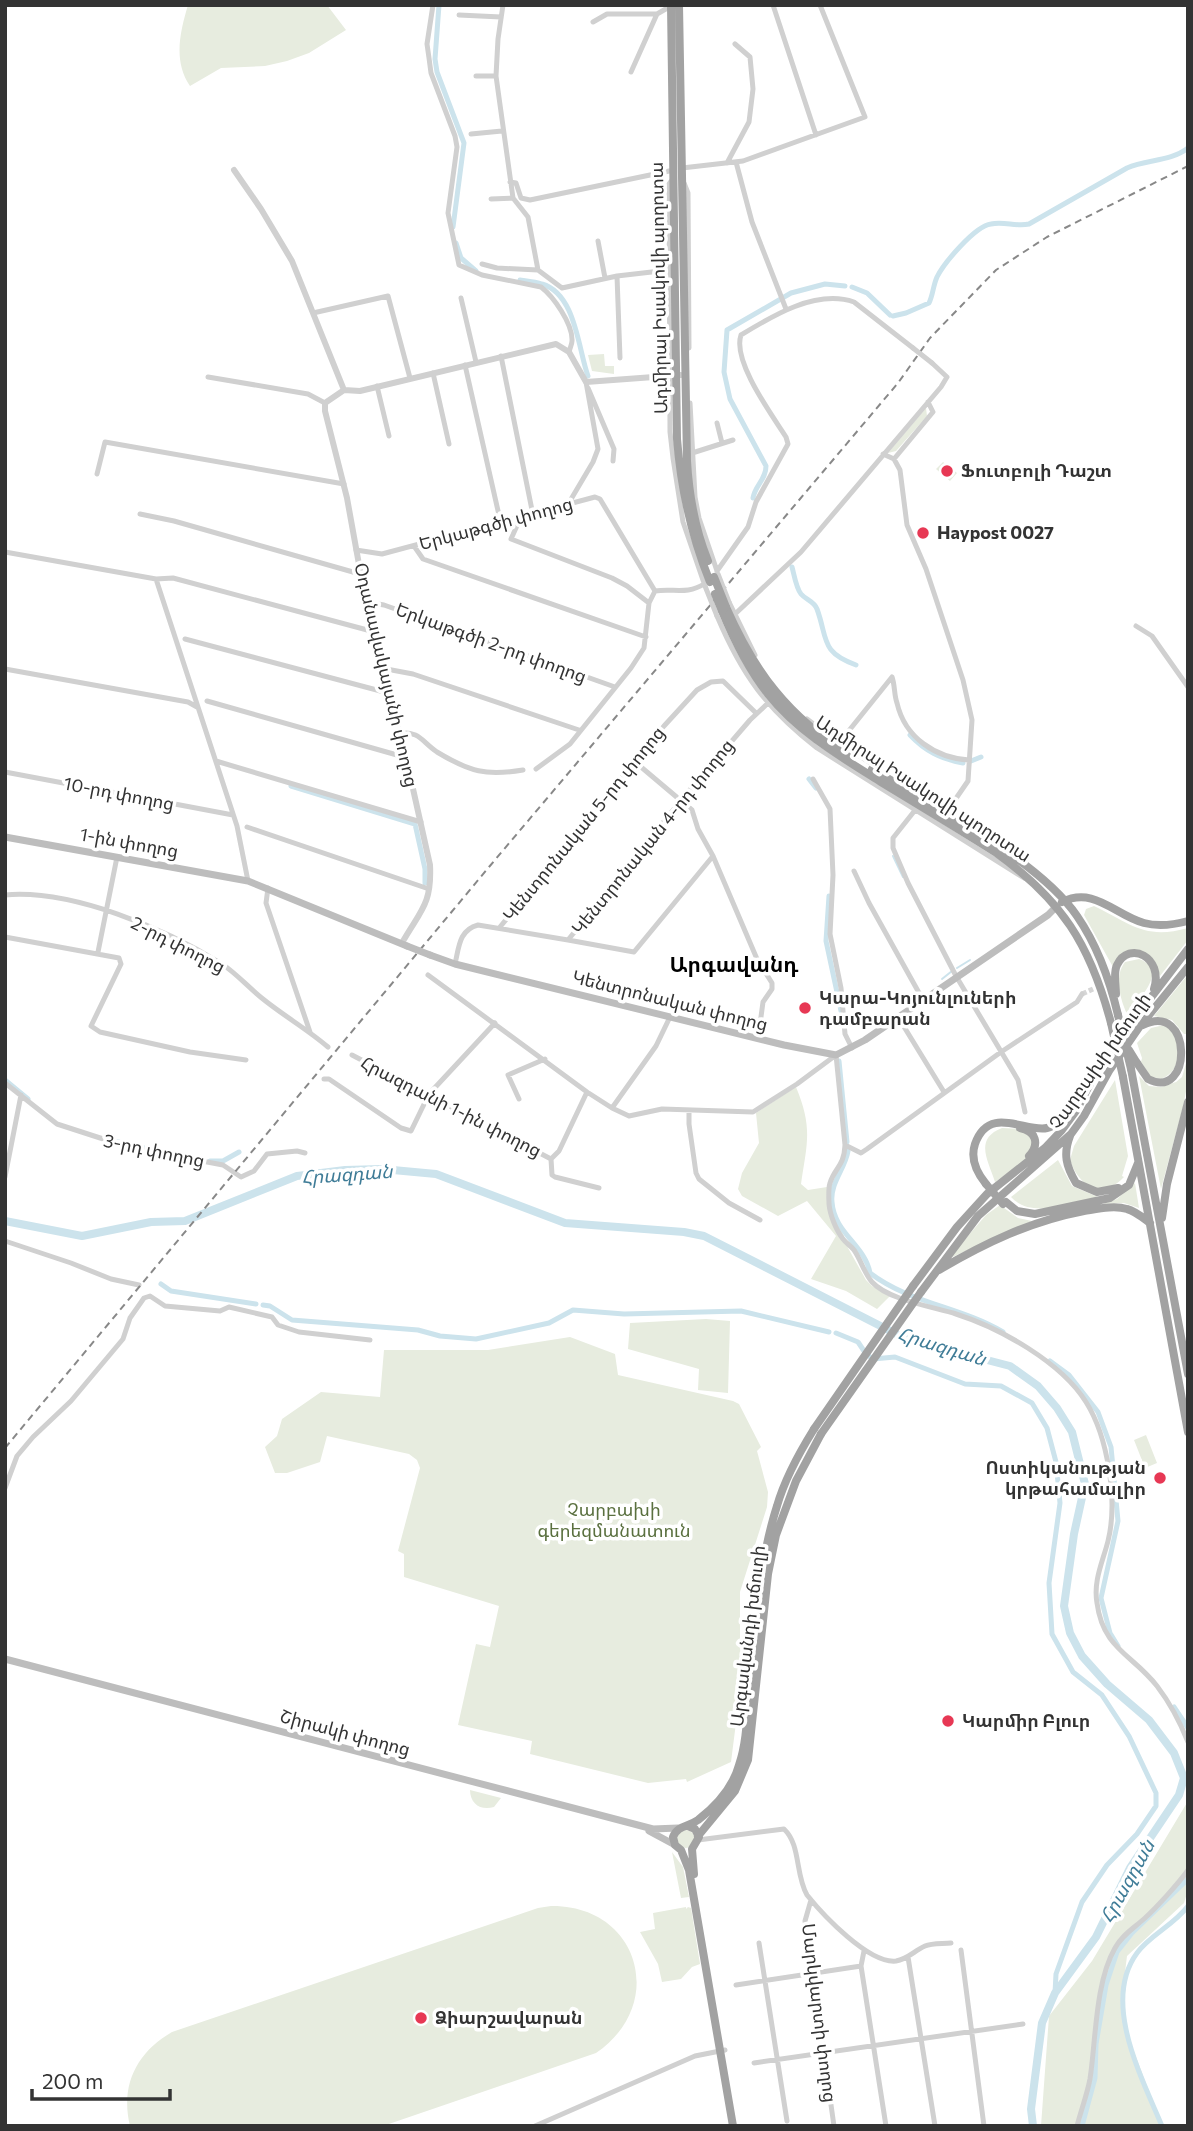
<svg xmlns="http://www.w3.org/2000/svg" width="1193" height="2131" viewBox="0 0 1193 2131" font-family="Commissioner,'Noto Sans Armenian',sans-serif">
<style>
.green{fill:#e7ecdf}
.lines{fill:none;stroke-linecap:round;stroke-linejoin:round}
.stream{stroke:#cce3ec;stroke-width:2}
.canal{stroke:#cce3ec;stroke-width:5}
.river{stroke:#cce3ec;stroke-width:8}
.minor-tunnel{stroke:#d6d6d6;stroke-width:5;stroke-dasharray:5 2.5;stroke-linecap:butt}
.minor{stroke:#d0d0d0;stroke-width:5}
.tertiary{stroke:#d0d0d0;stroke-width:6}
.secondary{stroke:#bdbdbd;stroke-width:7}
.trunk{stroke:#a2a2a2;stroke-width:8}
.rail{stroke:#888;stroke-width:2;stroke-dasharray:7 5;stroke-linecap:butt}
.minor-bridge{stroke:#d0d0d0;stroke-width:5}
.secondary-bridge{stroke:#bdbdbd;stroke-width:7}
.trunk-bridge{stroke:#a2a2a2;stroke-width:8}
.poi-dot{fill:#e73854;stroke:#fff;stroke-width:2.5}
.labels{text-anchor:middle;stroke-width:7;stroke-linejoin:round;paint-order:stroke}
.street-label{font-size:18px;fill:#333;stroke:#fff}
.poi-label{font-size:18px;font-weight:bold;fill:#333;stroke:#fff;text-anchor:start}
.park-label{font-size:18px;fill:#5a703f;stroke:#fff}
.water-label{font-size:19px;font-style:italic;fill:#3f7c97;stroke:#fff}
.quarter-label{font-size:21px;font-weight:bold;fill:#000;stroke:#fff}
</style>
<rect width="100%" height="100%" fill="#fff"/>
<path class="green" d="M188,5h139l19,25 -37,23 -22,8 -22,5 -44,2 -31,18c-17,-25 -10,-54 -2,-81z
M604,354l1,12h9v8l-22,-3 -4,-16z
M926,408l1,8 -31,35 -8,2z
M943,462l14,11 -7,8 -14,-12z
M1094,906c37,18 51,34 94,22v12l-28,36 -7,-17 -17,-7 -23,15 -29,-52 2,-6z
M1139,959c31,11 -1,41 -12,55 -7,-15 -13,-38 -2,-52z
M1186,977l1,57h-3l-12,-14 -18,-4z
M1164,1025c19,12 21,45 -3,54l-10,-2 -10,-15 1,-4 -5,-15 14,-15z
M1187,1060v26l-4,21 -22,82 -22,-113 10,10 12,1 15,-5 6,-5z
M1115,1080l13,76 -6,20 2,1c-23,24 -45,9 -54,-17l4,-14z
M796,1087c17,41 11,56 5,97l7,6 19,-3 21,61 18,32 6,6 18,10 -13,13 -31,-18 -35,-12 25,-43 -29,-35 -29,15 -36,-20 -4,-7 4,-16 17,-30 -3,-30z
M1002,1128l21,1 11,13 -8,18 -31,22c-6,-20 -22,-43 7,-54z
M1058,1160l14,26 26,11c-27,5 -66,23 -87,0z
M1135,1183l4,25 -15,-5 -21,1 14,-5z
M1000,1205l18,13 14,3 -84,38 38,-44z
M706,1319l24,2 -2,72 -30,-3 1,-21 -71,-20 2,-26z
M570,1337l45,17 3,21 115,26 6,3 22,43 -4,4 11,41 -1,15 -27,85v54l5,6 -14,110 -44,20 -1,-3 -38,4 -118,-29 2,-13 -74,-16 18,-81 14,3 9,-41 -95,-29v-23l-6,-3 22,-83 -3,-8 -8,-6 -82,-18 -7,26 -33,11h-12l-10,-26 12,-11 5,-17 39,-27 59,5 4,-47h104z
M1146,1435l11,28 -12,5 -11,-28z
M470,1790l31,8 -7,9c-13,4 -24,-3 -24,-17z
M1188,1801v89l-4,13 -57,53 -5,40 8,45 32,85h-121l8,-110 43,-55z
M677 1839a9 9 0 1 1 18 0a9 9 0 1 1-18 0Z
M672,1852l11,15 6,30 -8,1z
M551,1906c88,-1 117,98 45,147l-213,73h-253c-10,-41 7,-74 42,-94l366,-124z
M686,1907v2l2,-2 3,1 9,56 -8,3 -11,12 -19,3 -4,-18 -18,-32 15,-3 -2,-16z"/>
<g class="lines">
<path class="stream" d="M893,856l10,21
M957,968l13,-8
M942,979l10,-8"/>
<path class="canal" d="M439,5l-4,54 2,13 27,71 -11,84
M456,243l5,15 15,13
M520,280c7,1 16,2 22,4 34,10 36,65 46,92
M852,287l15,6 23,22
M893,316l13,-3 23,-10c4,-8 4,-17 8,-26 7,-14 38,-51 54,-53 13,-3 25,3 38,0l98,-56c20,-9 43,-6 61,-20
M753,498c2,-13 13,-18 13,-32l-36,-67 -6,-27 3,-42 64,-37 34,-9 20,2
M792,567c2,7 4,21 9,27 5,6 13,7 16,15 11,30 3,43 39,56
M910,735c15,16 31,24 53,28
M971,761l10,-4
M809,779l7,9
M291,786l124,38 10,45v14
M829,896l-3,45 15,70
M839,1061l8,81
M5,1080l23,19
M114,1141l38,9
M848,1151c-3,18 -18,32 -16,51 2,31 33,43 38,71 39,30 91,34 133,59
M210,1161h13l16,-9
M161,1284l10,7 85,13
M263,1305l7,1 22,14 126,10 22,6 36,3 73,-16 24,-13 51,4 117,-3 88,21
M836,1333l22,9 8,12 7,5 22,-2 70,27 36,2 31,17 15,25 9,34 4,41 -11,80 3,51 21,38 29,23 27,41 27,57v13l-19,28 -30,31 -25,37 -26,72 -1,19
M1050,1361l19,14 29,37 13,35 7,74 -17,77 9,35 8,13
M1174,1707l14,21
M1082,2126l13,-48 1,-34 10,-59 11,-33 15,-19 56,-54
M1162,2126c-20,-48 -61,-124 -25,-173 13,-18 37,-28 51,-47"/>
<path class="river" d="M5,1221l77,15 69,-14 34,-1 112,-45 48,-6 37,-1 54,5 129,49 119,9 20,4 202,103 104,27 28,20 19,22 15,24 13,52 -11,50 -10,72 6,27 12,23 25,28 42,36 25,33 10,25 -5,17 -49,73 -34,69 -41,56 -13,30 -11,86 2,17"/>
<path class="minor-tunnel" d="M1082,994l11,-5"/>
<path class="minor" d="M433,5l-6,39 2,14 2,15 24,63 2,11 -9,66 11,52 23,10 59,12c12,9 32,37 31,54 0,3 -2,7 -3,11
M503,5l-5,34 -2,37 17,122
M773,5l43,130
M459,15l42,2
M593,22l14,-8h50l14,-8
M631,72l26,-58
M476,76h20
M471,134l31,-3
M736,162l16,60 34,87
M727,163l22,-41 4,-33 -3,-32 -15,-13
M682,168l61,-7 122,-44 -45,-112
M672,180l-3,4 1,248 3,26 10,64 22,64
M510,182l6,1 5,15 9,2 144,-30
M684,183l4,10 1,155
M513,198l15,19 10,53
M491,199l22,-1
M598,241l7,37
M482,264l15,4 41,2 24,18 55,-12 52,-6
M617,276l3,82
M461,298l15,64
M313,313l75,-17 22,82
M501,356l32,159
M465,365l36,159
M433,373l16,71
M208,377l100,17 17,9
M377,386l12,50
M588,388l26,61 -1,12
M690,403l5,94 4,21 18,53
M717,423l5,20
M689,454l44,-14
M883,454l11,5 6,11 7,55 19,44 37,111 9,40 -4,61 -20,29
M894,459l39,-47 -5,-10
M97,474l8,-32 239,42
M567,506l26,-44 5,-13 -12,-67
M140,514l34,7 186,53
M520,519l-9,20 101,39 15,8 22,17
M414,546l9,13 223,78
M356,550l26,4 213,-57 5,2 55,92
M5,552l151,27 17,-1 198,53
M717,571l31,-44 8,-25 32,-58 -2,-7c-14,-22 -54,-76 -45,-102 31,-19 75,-46 113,-33l59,46
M156,579l81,247 11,55
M655,591c18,-3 32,4 49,-7
M366,602l18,3 231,82
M729,602l26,53
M734,615l67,-63 140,-165 6,-10 -15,-14
M717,616c25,59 49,92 100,132l207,130
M1136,626l16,10 36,51
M185,639l203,54
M381,668l32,6 166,56
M5,669l183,33 9,5
M207,701l190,54 8,-2
M807,719l32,24 41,26
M399,733c21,-2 23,9 38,19 33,20 49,24 86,18
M839,743l53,-66c3,8 2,18 5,26 8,35 39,55 72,57
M216,761l205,61
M634,761l58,49 6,19 15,27 44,103 15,24v6l-9,13 -5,37
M536,769l34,-25 61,-76 13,-20 5,-45 6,-12
M5,772l228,43
M813,779l17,30 3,66 -3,59 11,54 4,46 7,14
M916,809l-23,29v10l15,35 48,93 62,104 7,32
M247,827l182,62
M854,871l15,32 54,97
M268,888l-2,15 44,129
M5,895c67,-6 161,34 217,69 15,10 27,24 41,35 21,17 44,30 65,48
M500,927l164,-201 33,-36 14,-8 12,-1 33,32
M5,937l114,21 2,6 -30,62 9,6 90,20 56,8
M568,940l66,12 79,-96
M98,952l19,-95
M455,964c4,-17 4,-34 23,-39l90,15 114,-141 68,-79 17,-16
M428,975l159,117 25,16 17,8 33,-7 91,3 44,-28 39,-29
M898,1017l46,75
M352,1055l199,104
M836,1055l9,90c-1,22 -10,22 -15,38 -2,6 -1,16 -1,21 1,11 7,26 14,35 3,4 8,7 11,11 7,10 10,23 18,32 16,18 62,25 84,32 44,14 105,48 130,88 22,35 32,99 22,139 -5,20 -15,40 -11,62 6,46 35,51 60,83 13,17 23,36 31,56
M324,1079h5l72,49 10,3 18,-37 66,-71
M5,1083l52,41 71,23 95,18 18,12 13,-6 13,-17 30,-3 8,2
M587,1092l-28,59 -8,8 1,16 3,2 44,11
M519,1099l-11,-24 37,-16
M612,1108l44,-62 14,-29
M689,1111v13l7,49 3,6 30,24 31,17
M845,1145l16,8 6,-4 134,-97 76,-50 5,-8
M5,1177l16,-82
M5,1241l66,22 40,16 28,6
M5,1488l12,-32 16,-19 38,-36 52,-62 7,-21 14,-20 6,-2 15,10 55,5 9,-4 43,10 6,8 21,7 71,8
M698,1840l86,-11c17,16 11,45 23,66 16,20 62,69 89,66 12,-2 18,-10 29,-15 7,-3 18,-2 26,-3
M811,1900l-6,21 29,205
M759,1943l28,178
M961,1950l23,176
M864,1951l-3,15 25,160
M908,1957l27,169
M736,1985l125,-19
M754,2063l269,-39
M535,2126l160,-70 30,-6
M1077,2126c4,-16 10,-31 13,-47 6,-39 5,-96 25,-131 7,-13 19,-20 30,-30 11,-10 34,-35 43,-48"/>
<path class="tertiary" d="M234,170l27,39 31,52 52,129
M344,390l-19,13v8l22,87 24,133 34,122 25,112c2,40 -10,46 -28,78
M344,390l16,1 196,-47 13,8 17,30 95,-7"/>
<path class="secondary" d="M5,837l243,44 159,65
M430,955l25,9 329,81 52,10 29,-15 183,-125 9,-9
M5,1659l648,170 25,-1
M649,1831l26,14"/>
<path class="trunk" d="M671,5l6,434c4,50 14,96 33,143
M679,5l8,456c2,35 8,68 21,100
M726,607c29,66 62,109 123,148
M722,611c12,29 26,58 46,83 30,38 73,63 113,88 38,23 76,46 114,70 67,48 95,92 116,171
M872,769c59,36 167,91 205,147 20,29 33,65 41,99
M1062,902c32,-16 53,13 82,21 15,4 29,2 44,-2
M1116,994c0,-9 -3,-21 1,-29 12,-25 47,-8 37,24
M1137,1063l11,16c45,23 45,-79 -5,-54
M1131,1069l57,305
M1123,1077l65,355
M1020,1128c16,3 20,16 9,28
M1070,1136c-7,18 -4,30 6,47l21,9 21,-4
M986,1184c-9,-11 -16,-25 -11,-40 14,-40 51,-11 72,-16 9,-2 16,-8 24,-13
M1006,1202l11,9 18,3 75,-16 19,-13 9,-22
M1162,1218l5,-34 21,-82
M939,1270c46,-27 92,-49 145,-59 13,-2 30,-6 43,-2 8,2 15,8 23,14
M913,1286l44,-59 30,-33 58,-46 17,-18 14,-19 25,-48 87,-114
M921,1292l57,-76 93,-82 13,-18 25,-45 31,-45 48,-59
M688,1826l7,3 4,8 -7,12 2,25
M698,1836l37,-45 13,-31 20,-186 8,-39 20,-54 25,-47
M733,2126l-44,-256 -8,-20 -6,-5 -2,-8c5,-12 15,-10 25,-17 18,-14 35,-33 41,-55 9,-26 8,-57 11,-85 6,-58 9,-118 27,-174 8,-28 22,-53 37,-77"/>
<path class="rail" d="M5,1448l484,-581 409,-484 32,-45 66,-68 51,-33 141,-71"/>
<path class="minor-bridge" d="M913,348l19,15
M718,574l11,28
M705,586l12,30"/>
<path class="secondary-bridge" d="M407,946l23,9"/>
<path class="trunk-bridge" d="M714,577l12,30
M715,594l7,17
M1118,1015l13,54
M1111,1023l12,54
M1129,1050l8,13
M986,1184l17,20
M814,1429l99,-143
M821,1434l100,-142"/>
</g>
<g class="poi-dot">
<circle cx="947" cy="471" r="7"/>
<circle cx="923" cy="533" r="7"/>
<circle cx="805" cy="1008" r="7"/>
<circle cx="1160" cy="1478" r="7"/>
<circle cx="948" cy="1721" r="7"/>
<circle cx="421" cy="2018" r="7"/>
</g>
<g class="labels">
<g class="street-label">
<text transform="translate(659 288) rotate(-91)" y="6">Ադմիրալ Իսակովի պողոտա</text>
<text transform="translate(496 524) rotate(-15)" y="6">Երկաթգծի փողոց</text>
<text transform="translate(491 643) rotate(20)" y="6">Երկաթգծի 2-րդ փողոց</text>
<text transform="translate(386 675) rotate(77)" y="6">Օդանավակայանի փողոց</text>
<text transform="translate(923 789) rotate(33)" y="6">Ադմիրալ Իսակովի պողոտա</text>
<text transform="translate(119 794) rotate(11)" y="6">10-րդ փողոց</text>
<text transform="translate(584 824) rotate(-51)" y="6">Կենտրոնական 5-րդ փողոց</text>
<text transform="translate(653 837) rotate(-51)" y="6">Կենտրոնական 4-րդ փողոց</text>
<text transform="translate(129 843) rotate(10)" y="6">1-ին փողոց</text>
<text transform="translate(178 945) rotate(27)" y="6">2-րդ փողոց</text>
<text transform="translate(670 1001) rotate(14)" y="6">Կենտրոնական փողոց</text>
<text transform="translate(1100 1061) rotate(-55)" y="6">Չարբախի խճուղի</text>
<text transform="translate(451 1107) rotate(27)" y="6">Հրազդանի 1-ին փողոց</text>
<text transform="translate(154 1151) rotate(12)" y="6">3-րդ փողոց</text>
<text transform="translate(748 1636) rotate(-83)" y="6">Արգավանդի խճուղի</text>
<text transform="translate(345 1733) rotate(15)" y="6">Շիրակի փողոց</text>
<text transform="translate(819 2013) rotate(83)" y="6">Մարկվարտի փողոց</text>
</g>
<g class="poi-label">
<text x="961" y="477">Ֆուտբոլի Դաշտ</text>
<text x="937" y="539">Haypost 0027</text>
<text x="819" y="1004">Կարա-Կոյունլուների<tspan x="819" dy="21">դամբարան</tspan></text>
<text x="1146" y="1474" text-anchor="end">Ոստիկանության<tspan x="1146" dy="21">կրթահամալիր</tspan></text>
<text x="962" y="1727">Կարմիր Բլուր</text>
<text x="435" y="2024">Ձիարշավարան</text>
</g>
<g class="park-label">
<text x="614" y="1516">Չարբախի<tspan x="614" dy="21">գերեզմանատուն</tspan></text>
</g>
<g class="water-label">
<text transform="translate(347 1174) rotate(-4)" y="7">Հրազդան</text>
<text transform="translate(942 1346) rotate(17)" y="7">Հրազդան</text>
<text transform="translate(1127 1881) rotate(-61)" y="7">Հրազդան</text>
</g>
<g class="quarter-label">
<text x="734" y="972">Արգավանդ</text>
</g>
</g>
<rect width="1193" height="2131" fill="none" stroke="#333333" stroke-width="14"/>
<path d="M32 2089v10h138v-10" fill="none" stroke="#333333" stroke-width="3.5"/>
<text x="42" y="2089" font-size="21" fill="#333333" stroke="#ffffff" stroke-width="5" paint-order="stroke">200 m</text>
</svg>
